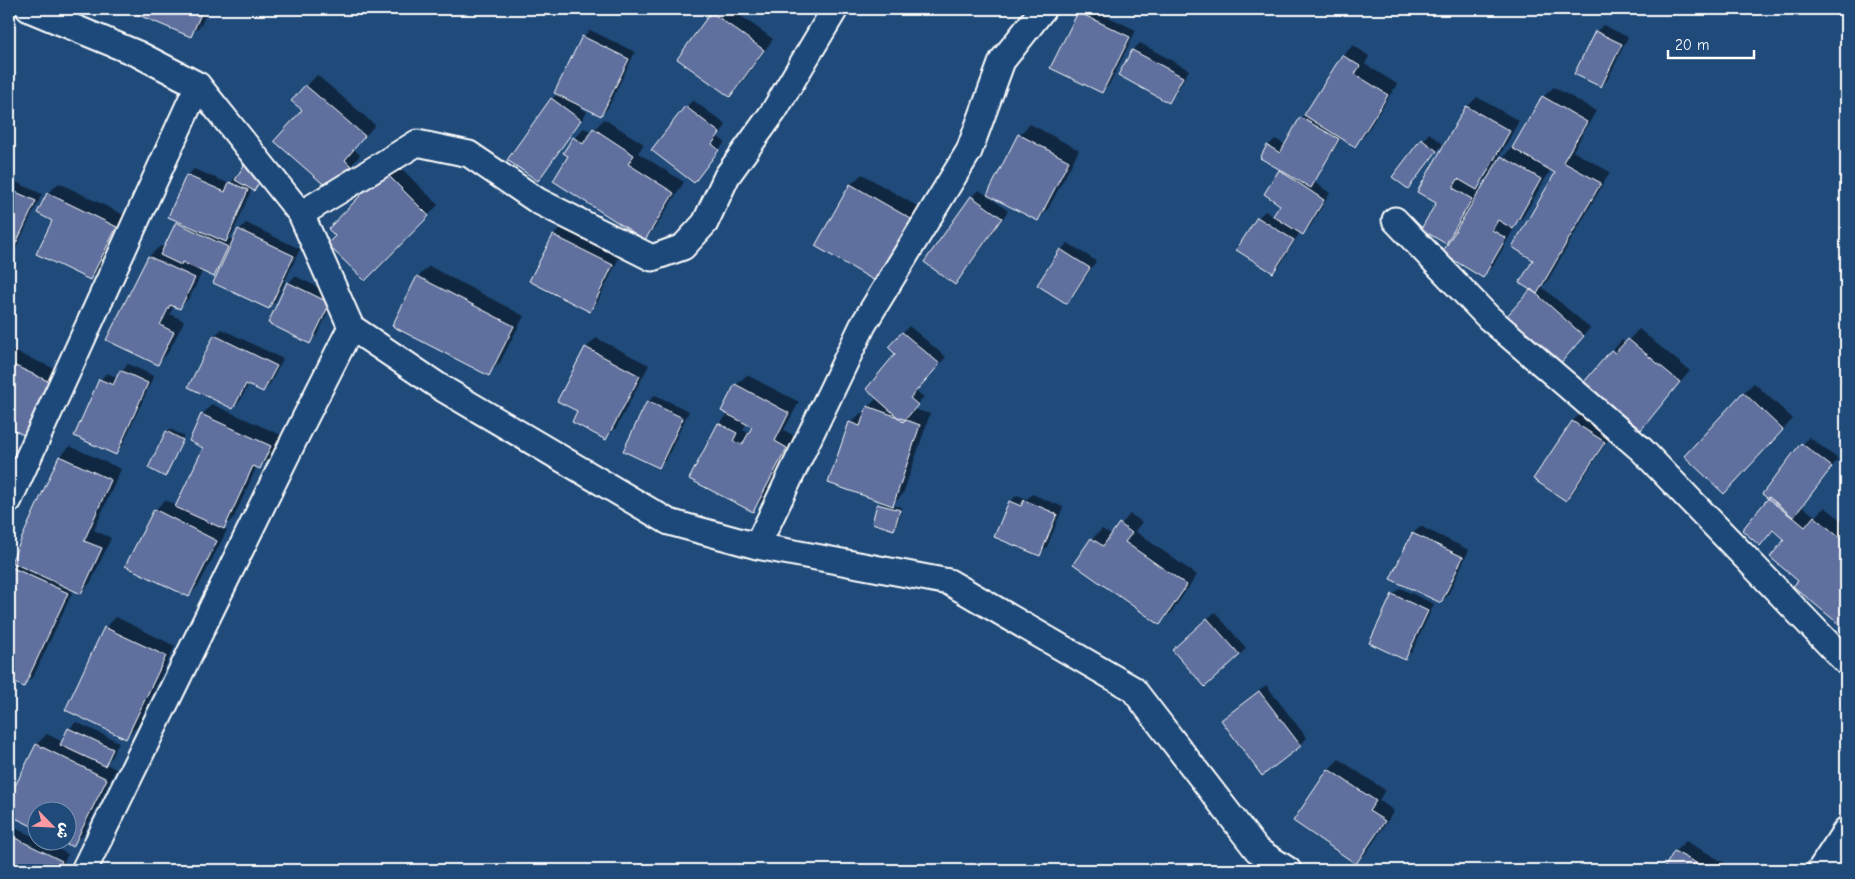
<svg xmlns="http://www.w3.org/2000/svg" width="1855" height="879" viewBox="0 0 1855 879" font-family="'Comic Neue','Playpen Sans Arabic',sans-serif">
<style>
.shadow{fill:#0007;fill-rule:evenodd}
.building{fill:#60709e;stroke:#fff}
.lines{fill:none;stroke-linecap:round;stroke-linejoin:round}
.street-casing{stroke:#fff;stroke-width:29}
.street{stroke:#1f4a7a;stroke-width:25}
</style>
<rect width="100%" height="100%" fill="#1f4a7a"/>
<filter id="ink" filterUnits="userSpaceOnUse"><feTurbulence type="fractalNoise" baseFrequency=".02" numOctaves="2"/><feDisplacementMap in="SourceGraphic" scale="10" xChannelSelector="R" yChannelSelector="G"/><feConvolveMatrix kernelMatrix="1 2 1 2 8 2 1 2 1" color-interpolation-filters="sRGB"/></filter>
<g filter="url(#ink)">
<path class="shadow" d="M127,9h81l-7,16 -11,10z
M716,9h15l42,30 -33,46 -10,11 -18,-83z
M1082,9h10l44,21 -27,55 -7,7 -23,-80z
M1603,25l25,12 -20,42 -7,7 -5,-54z
M590,30l45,22 -27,56 -7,7 -23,-12 -1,2 10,7 -43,60 -7,7 15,-80 5,-5 26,-57z
M1140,43l49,27 -14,24 -7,7 -48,-27 13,-24z
M1353,45l16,11 -4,8 32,20 -32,51 -10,10 -13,-8 -28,45 16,11 -20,34 -7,7 -3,-2 -20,33 -7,7 -15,-54 7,-7 9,6 8,-13 -2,-33 2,-2 -14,-23 7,-7 11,6 15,-27 6,-6 36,-56z
M317,75l58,50 -21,24 6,6 -19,23 -38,-68 -10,-9z
M1554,87l42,24 -23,40 37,21 -63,110 -5,5 48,41 -24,28 -34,-67 3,-30 22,-87 -6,-3 -28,48 -10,9 2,1 -22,39 -10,10 -29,-42 -8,8 -9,-40 30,-95 10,-10 42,24 -22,40 2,1 14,-16 1,1 29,-50zM1489,176l-6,13 -4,-3z
M693,100l33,25 -8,12 7,5 -25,32 -14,-67z
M604,119l40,25 -6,9 46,29 -29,46 -10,10 -71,-100 10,-10 8,4z
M1030,124l49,26 -31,59 -10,11 -49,-25 -1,1 20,15 -46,65 -7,7 -30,-21 47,-66 7,-6 9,6 31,-61z
M1429,133l14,11 -35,43 -14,-11z
M248,162l17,11 -8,13 -3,4 -2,-2 -19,45 -4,5 5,2 5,-10 7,-7 54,26 -24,52 -7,7 -49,-38 -6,6 -11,-6 -13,27 -10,11 -6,-3 -4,9 14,7 -16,32 -10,11 -50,-25 41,-83 11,-10 5,2 14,-27 8,-45 7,-7 36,15 7,-9 2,1z
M395,162l43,43 -73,74 -28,-44z
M862,174l65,38 -35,61 -76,-27 35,-62z
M9,179l33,15 -26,54 -7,7z
M59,183l67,33 -26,52 -10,11 -36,-59 -15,-8 9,-19z
M561,228l58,30 -22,45 -7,7 -59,-30 23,-45z
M1068,243l28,18 -22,34 -7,7 -6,-52z
M429,266l95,50 -25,48 -11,10 -70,-97z
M295,276l41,20 -19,39 -7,7 -22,-59z
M909,326l37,31 -30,34 8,6 -10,12 16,5 -27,80 -11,11 10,2 -1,3 -21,-6 2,-3 -32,-78 11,-10 4,1 3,-7 9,-9 20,-44 6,-21z
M222,329l61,30 -13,25 -7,7 -14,-7 -9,17 -7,7 -43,-22 25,-51z
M1639,329l51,42 -49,57 -29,-77 10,-11 4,3z
M596,338l53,27 -33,63 -10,10 -27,-28 7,-62z
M9,349l51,22 -34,63 -17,-7z
M128,364l26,12 -32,70 -7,7 -15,-73 7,-7 11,5 3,-7z
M747,375l52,27 -15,28 12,7 -33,63 -11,11 -33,-87 10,-11 7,-28zM747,422l7,4 -4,8 -7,-4z
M1754,383l39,36 -59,63 9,-89z
M655,395l34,16 -23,49 -7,6 -11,-64z
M212,404l69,31 -10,22 -11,11 -3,-2 -23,51 -11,11 4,2 -28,55 -10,11 -34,-86 10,-10 13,6 26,-59 -2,-32z
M1580,414l31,21 -38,58 -7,7 -31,-21 38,-58z
M170,429l14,7 -19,37 2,-41z
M1809,437l29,22 -36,47 13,10 10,-9 21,17v104l-51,-42 5,-5 -14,-42 -12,-9 -14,14 10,-46 -6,-4z
M70,446l51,23 -27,61 17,8 -20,44 -10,11 -7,-4 -40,86 -10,10 -15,-7v-104l7,-11 44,-106z
M1032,494l31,13 -16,40 -7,7 -30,-52 7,-7 10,4z
M879,506l22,6 -4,13 -3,3z
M1130,514l12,8 -7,9 62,44 -26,38 -11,10 -68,-84 10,-10 10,6z
M1420,526l49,24 -21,45 -7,7 -49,-24 22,-45z
M1400,588l34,16 -22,48 -7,7 -12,-64z
M1215,612l31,36 -6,7 -59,-12z
M116,617l59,29 -38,81 -11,10 -21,-109z
M1266,685l41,53 -7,7 -78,-25z
M76,722l43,20 -8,16 -5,6 10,5 -33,66 -11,10 -7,-3h3v-30h-30v16l-29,-15v-13l28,-56 10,-10 16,8 6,-13z
M1339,759l46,31 -6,10 15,11 -27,41 -11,11 -61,-42 34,-52z
M9,825l29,14v3h5l25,12 -8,16h-51z
M1686,841l51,29h-72l10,-19z"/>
<path class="building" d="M124,9h79l-12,28z
M778,9h16l-5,7z
M711,12l53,38 -34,47 -53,-38z
M1078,12l52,25 -28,56 -52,-25z
M1595,31l27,13 -21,43 -27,-13z
M582,36l47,23 -28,57 -47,-23z
M1132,50l51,27 -14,26 -51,-28z
M1342,55l18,11 -5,8 33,21 -33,52 -51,-32z
M305,85l60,51 -20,24 6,6 -21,24 -56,-49 28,-31 -11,-9z
M1542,96l45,26 -24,40 38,21 -64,111 -18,-11 14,-23 -21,-13 43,-74 -43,-25z
M551,98l30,22 -43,61 -31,-21z
M685,106l35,27 -8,11 7,6 -25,33 -43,-33z
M1466,106l44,25 -33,59 -19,-11 -5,9 19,11 -26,45 -25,-15 15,-26 -19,-11z
M1300,117l39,22 -28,49 -51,-30 7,-13 13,8z
M593,128l41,27 -6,9 46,29 -29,47 -92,-59 15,-25 -5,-3 10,-16 10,7z
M1018,134l51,27 -31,60 -51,-26z
M1421,139l16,12 -29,38 -16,-12z
M1501,156l40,23 -28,50 -15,-9 -6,10 14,8 -23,40 -41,-25z
M244,165l19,11 -9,15 -19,-11z
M1279,170l45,30 -21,35 -30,-19 7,-11 -16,-11z
M384,171l45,45 -64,65 -38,-37 8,-8 -7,-7z
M186,175l39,17 4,-10 19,8 -22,52 -58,-25z
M850,184l68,39 -36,62 -67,-39z
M9,189l27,12 -26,55h-1z
M47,193l70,34 -27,53 -54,-26 16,-33 -15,-8z
M971,196l31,22 -47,67 -31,-23z
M1257,217l37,23 -21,33 -37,-23z
M176,222l52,25 -14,30 -32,-15 -1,3 -21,-10z
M238,229l56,27 -25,53 -56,-26z
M553,235l60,30 -23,47 -61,-31z
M1060,249l30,19 -23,36 -30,-19z
M148,256l47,22 -15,31 -10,-4 -10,20 14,7 -16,33 -52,-25z
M417,276l97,50 -25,50 -97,-50z
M287,282l43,21 -20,41 -42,-21z
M1531,289l53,47 -25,29 -54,-47z
M902,332l38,32 -30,34 8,7 -15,17 -37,-33 29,-35 -7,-7z
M214,335l63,31 -14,26 -17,-8 -13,25 -45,-22z
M1628,339l52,43 -39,48 -57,-48 27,-32 4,3z
M585,347l55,29 -34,64 -34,-18 5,-11 -20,-10z
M9,363l41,19 -24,54 -17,-8z
M120,370l28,13 -32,72 -42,-19 25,-57 14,6z
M735,384l54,29 -14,28 12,7 -34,64 -64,-33 29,-56 19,10 -4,8 9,4 10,-18 -31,-16z
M1743,392l40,38 -59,64 -40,-38z
M647,401l36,17 -24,50 -36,-17z
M867,406l53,19 -27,81 -65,-23 21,-61 11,4z
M201,414l70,32 -11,23 -7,-3 -29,63 -49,-22 28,-59 -14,-7z
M1572,421l33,21 -39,59 -33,-22z
M166,431l17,9 -18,37 -17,-9z
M1801,443l31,24 -39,51 -31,-24z
M59,456l52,24 -27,61 18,7 -21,46 -70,-32z
M1769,497l36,30 9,-11 32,27v87l-53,-44 5,-5 -28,-24 14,-17 -11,-10 -13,16 -18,-16z
M1024,500l33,14 -17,42 -46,-19 15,-36 12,5z
M877,504l23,6 -6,20 -22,-7z
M154,509l63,32 -28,56 -64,-31z
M1119,523l13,10 -7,9 62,43 -27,40 -87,-61 18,-26 12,8z
M1412,533l51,24 -22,46 -51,-24z
M11,567l57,26 -44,94 -15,-7v-109z
M1392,594l36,17 -23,49 -36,-17z
M1207,618l33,37 -35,32 -33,-37z
M104,627l62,29 -40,83 -61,-29z
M1259,691l42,55 -39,30 -41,-56z
M68,728l45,21 -8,17 -45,-21z
M36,744l71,35 -34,68 -11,-5h6v-30h-30v17l-29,-14v-17z
M1328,769l48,32 -7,10 16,10 -29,43 -63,-43z
M9,835l53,26 -5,9h-48z
M1674,851l35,19h-46z"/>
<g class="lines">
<defs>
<path id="street" d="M29,9l109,45 60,31 103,129 50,113 89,60 229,135 88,24 192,36 184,107 124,161 31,20
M301,214l116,-71 52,11 69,47 114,57 31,-11 22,-24 22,-47 47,-65 61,-102
M1395,220l94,98 153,132 204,212
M9,500l189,-415
M757,546l106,-221 106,-174 33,-90 41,-52
M84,870l212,-434 55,-109
M1820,870l26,-40"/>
</defs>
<use href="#street" class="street-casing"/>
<use href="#street" class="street"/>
</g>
</g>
<rect width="1855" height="879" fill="none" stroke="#1f4a7a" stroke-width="30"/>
<rect x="15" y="15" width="1825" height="849" fill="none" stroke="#fff" stroke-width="2" filter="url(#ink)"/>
<g transform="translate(52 826) rotate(114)"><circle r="24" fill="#1f4a7a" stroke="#7992af"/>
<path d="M0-4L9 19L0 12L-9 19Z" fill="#ff9aa2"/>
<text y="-8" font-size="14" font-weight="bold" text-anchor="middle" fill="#ffffff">ش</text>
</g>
<path d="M1668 50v8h86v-8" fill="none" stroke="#ffffff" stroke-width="2.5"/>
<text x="1675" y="50" font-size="15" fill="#ffffff" stroke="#1f4a7a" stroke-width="4" paint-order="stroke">20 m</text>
</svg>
